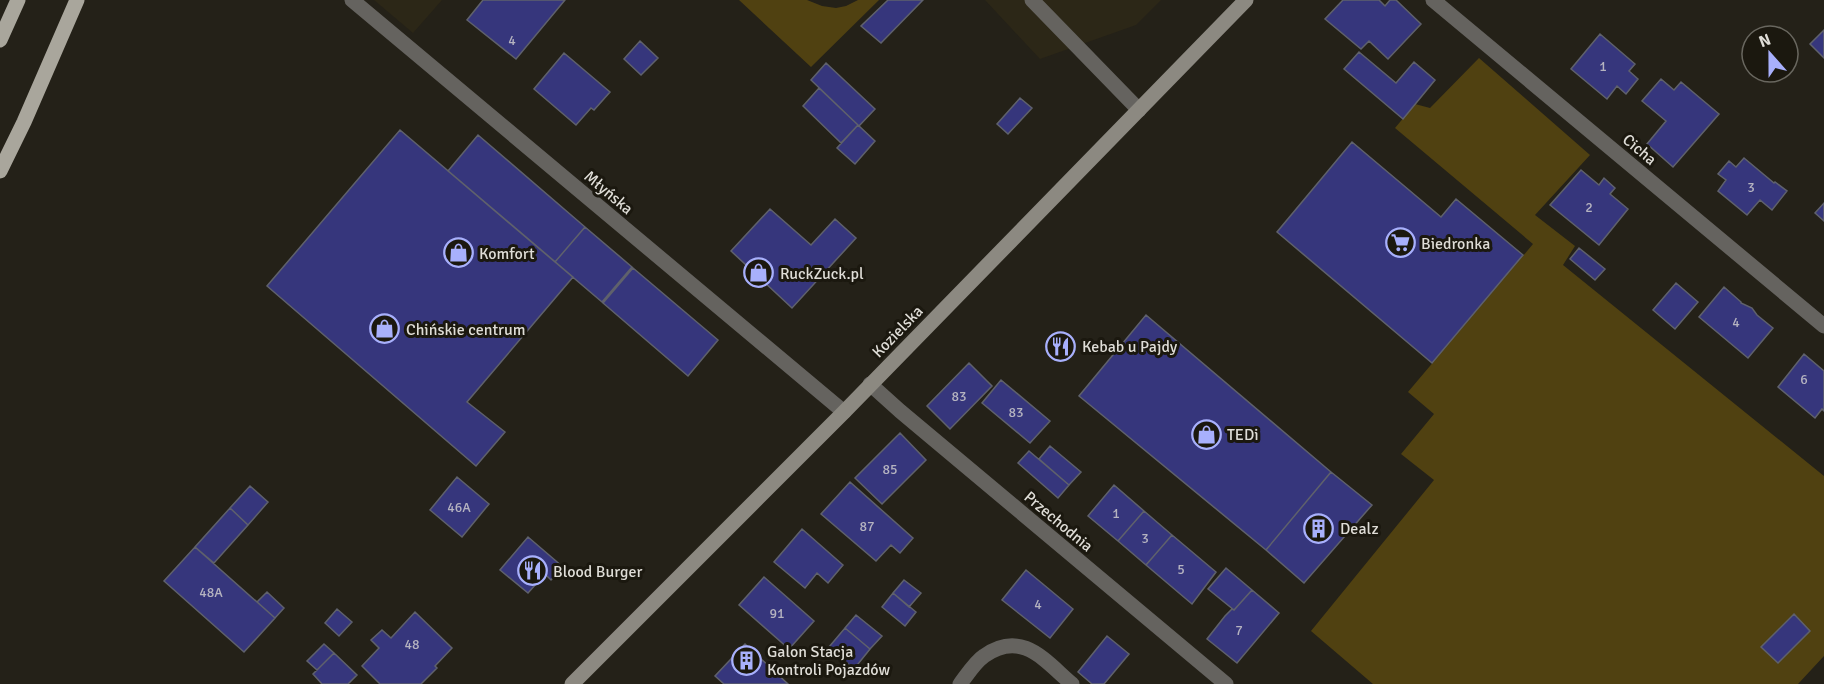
<svg xmlns="http://www.w3.org/2000/svg" width="1824" height="684" viewBox="0 0 1824 684" font-family="Signika,sans-serif">
<style>
.built{fill:#2c2717}
.green{fill:#504111}
.building{fill:#36367c;stroke:#5f616c;stroke-width:1.5}
.lines{fill:none;stroke-linecap:round;stroke-linejoin:round}
.lane{stroke:#65635f;stroke-width:15}
.street{stroke:#65635f;stroke-width:15}
.secondary{stroke:#8c8981;stroke-width:15}
.primary{stroke:#a9a69c;stroke-width:15}
.labels{text-anchor:middle;stroke-width:6;stroke-linejoin:round;paint-order:stroke}
.number-label{font-size:14px;fill:#b5b3c0}
.street-label{font-size:16px;fill:#dfddd7;stroke:#1b180f}
.poi-label{font-size:16px;fill:#dfddd7;stroke:#1b180f;text-anchor:start}
</style>
<rect width="100%" height="100%" fill="#242118"/>
<path class="built" d="M374,0h68l-29,33z
M985,0h176l-25,25 -96,34z"/>
<path class="green" d="M739,0h68l15,6 14,2 10,-2 12,-6h21l-68,67z
M1479,58l111,97 -55,60 40,31 -12,19 261,211v180l-26,28h-425l-62,-53 123,-151 -33,-26 33,-40 -26,-22 125,-148 -138,-116 20,-24 15,4z"/>
<path class="building" d="M483,0h82l-49,59 -49,-39z
M888,0h35l-42,43 -20,-17z
M1343,0h36l6,6 5,-6h6l25,24 -33,35 -19,-18 -8,8 -36,-30z
M1824,30v28l-14,-14z
M1600,34l35,30 -6,7 9,8 -12,15 -9,-8 -10,13 -36,-30z
M640,41l18,17 -17,17 -17,-16z
M1359,52l37,31 18,-21 21,18 -32,39 -59,-50z
M564,53l46,39 -16,18 -3,-2 -15,17 -42,-36z
M826,63l49,46 -16,17 -48,-46z
M1661,79l13,11 7,-8 38,32 -46,53 -26,-23 19,-23 -24,-20z
M819,88l39,37 -17,18 -38,-37z
M1020,98l12,10 -24,26 -11,-10z
M858,125l17,16 -20,23 -18,-16z
M400,130l173,147 -106,125 38,30 -29,34 -209,-180z
M478,135l107,92 -30,35 -107,-91z
M1352,142l89,75 15,-18 67,56 -91,108 -155,-131z
M1744,158l30,25 1,-1 12,9 -15,19 -12,-10 -13,15 -29,-24 8,-11 -8,-6 11,-13 7,6z
M1581,170l18,15 5,-7 11,10 -5,6 18,15 -29,36 -49,-40z
M1824,203v18l-9,-8z
M770,209l41,36 24,-26 21,19 -64,70 -61,-57z
M585,227l47,40 -30,35 -47,-40z
M1579,248l26,21 -10,11 -25,-21z
M633,268l85,72 -30,36 -85,-73z
M1676,283l22,19 -23,27 -22,-19z
M1724,287l17,15v1l11,5 5,7 16,13 -25,30 -49,-41z
M1146,315l185,157 -65,78 -187,-154z
M1804,354l20,17v40l-2,-2 -7,9 -37,-31z
M969,363l23,23 -42,43 -23,-23z
M1001,380l49,41 -20,22 -48,-40z
M900,433l26,27 -44,44 -27,-26z
M1050,446l31,26 -12,13 -30,-26z
M1029,451l40,34 -11,13 -40,-35z
M1331,472l41,33 -68,78 -38,-33z
M457,477l32,27 -27,33 -32,-27z
M850,482l63,56 -13,15 -9,-8 -15,16 -55,-47z
M1114,485l30,26 -26,30 -30,-25z
M250,486l18,16 -20,23 -18,-17z
M230,508l18,17 -34,38 -19,-16z
M1144,511l28,24 -26,30 -28,-24z
M802,529l41,36 -15,18 -11,-10 -12,15 -31,-26z
M1172,535l44,37 -24,32 -46,-39z
M528,537l35,30 -12,13 -6,-6 -17,19 -28,-23z
M195,547l80,71 -31,34 -80,-71z
M1226,568l26,22 -18,20 -26,-21z
M1026,570l47,39 -23,29 -48,-38z
M764,577l50,44 -25,28 -50,-44z
M904,580l17,13 -12,14 -16,-14z
M1252,590l27,23 -42,50 -30,-24 18,-23 7,-7 2,1z
M267,592l17,16 -9,10 -18,-16z
M893,593l23,19 -11,14 -23,-19z
M337,609l15,13 -13,14 -14,-13z
M415,612l37,36 -17,18 2,2 -16,16h-41l-18,-18 17,-18 -8,-8 11,-10 9,8z
M1794,614l16,17 -32,32 -17,-16z
M856,615l26,21 -12,13 -25,-21z
M845,628l25,21 -16,20 -25,-22z
M1107,636l22,18 -25,30h-12l-14,-12z
M324,644l10,9 -17,17 -10,-9z
M745,644l43,40h-64l-9,-8z
M334,653l23,22 -9,9h-26l-9,-10z"/>
<g class="lines">
<path class="lane" d="M1032,0l107,110"/>
<path class="street" d="M352,0l492,412
M1433,0l391,326
M870,384l30,27 326,273
M960,684c7,-9 15,-22 24,-28 38,-27 61,5 88,28"/>
<path class="secondary" d="M572,684l272,-272 402,-412"/>
<path class="primary" d="M0,40l18,-40
M0,171l24,-49 53,-122"/>
</g>
<defs>
<symbol id="supermarket-ring" viewBox="-11 -11 22 22"><circle r="9.5" fill="#1b180f" stroke="#a8b0fc" stroke-width="1.5"/><path d="M-6-5.5h2.5l.6 2H6L4.5 2H-2.5L-4.4-4H-6ZM-1.5 3.2a1.3 1.3 0 1 0 .1 0ZM3 3.2a1.3 1.3 0 1 0 .1 0Z" fill="#a8b0fc"/></symbol>
<symbol id="shop-ring" viewBox="-11 -11 22 22"><circle r="9.5" fill="#1b180f" stroke="#a8b0fc" stroke-width="1.5"/><path d="M-5-2.5h2.3a2.7 3.5 0 0 1 5.4 0H5L5.5 6h-11ZM-1.5-2.5h3a1.5 2.3 0 0 0-3 0Z" fill="#a8b0fc"/></symbol>
<symbol id="restaurant-ring" viewBox="-11 -11 22 22"><circle r="9.5" fill="#1b180f" stroke="#a8b0fc" stroke-width="1.5"/><path d="M-5-6h1v4h1v-4h1v4h1v-4h1v5L-1.5 .5V6h-2V.5L-5-1ZM5-6V6H3V1.5H1.5Q1.5-4 5-6Z" fill="#a8b0fc"/></symbol>
<symbol id="building-ring" viewBox="-11 -11 22 22"><circle r="9.5" fill="#1b180f" stroke="#a8b0fc" stroke-width="1.5"/><path d="M-4-6H4V6H1V3H-1V6H-4ZM-2.5-4.3h1.7v1.8h-1.7ZM.8-4.3h1.7v1.8H.8ZM-2.5-1h1.7V.8h-1.7ZM.8-1h1.7V.8H.8Z" fill="#a8b0fc"/></symbol>
</defs>
<g fill-rule="evenodd">
<use href="#supermarket-ring" x="1384" y="226" width="33" height="33"/>
<use href="#shop-ring" x="442" y="236" width="33" height="33"/>
<use href="#shop-ring" x="742" y="256" width="33" height="33"/>
<use href="#shop-ring" x="368" y="312" width="33" height="33"/>
<use href="#restaurant-ring" x="1044" y="330" width="33" height="33"/>
<use href="#shop-ring" x="1190" y="418" width="33" height="33"/>
<use href="#building-ring" x="1302" y="512" width="33" height="33"/>
<use href="#restaurant-ring" x="516" y="554" width="33" height="33"/>
<use href="#building-ring" x="730" y="644" width="33" height="33"/>
</g>
<g class="labels">
<g class="number-label">
<text x="512" y="45">4</text>
<text x="1603" y="71">1</text>
<text x="1751" y="192">3</text>
<text x="1589" y="212">2</text>
<text x="1736" y="327">4</text>
<text x="1804" y="384">6</text>
<text x="959" y="401">83</text>
<text x="1016" y="417">83</text>
<text x="890" y="474">85</text>
<text x="459" y="512">46A</text>
<text x="1116" y="518">1</text>
<text x="867" y="531">87</text>
<text x="1145" y="543">3</text>
<text x="1181" y="574">5</text>
<text x="211" y="597">48A</text>
<text x="1038" y="609">4</text>
<text x="777" y="618">91</text>
<text x="1239" y="635">7</text>
<text x="412" y="649">48</text>
</g>
<g class="street-label">
<text transform="translate(1640 149) rotate(40)" y="6">Cicha</text>
<text transform="translate(609 192) rotate(40)" y="6">Młyńska</text>
<text transform="translate(897 331) rotate(-46)" y="6">Kozielska</text>
<text transform="translate(1059 521) rotate(40)" y="6">Przechodnia</text>
</g>
<g class="poi-label">
<text x="1421" y="249">Biedronka</text>
<text x="479" y="259">Komfort</text>
<text x="780" y="279">RuckZuck.pl</text>
<text x="406" y="335">Chińskie centrum</text>
<text x="1082" y="352">Kebab u Pajdy</text>
<text x="1227" y="440">TEDi</text>
<text x="1340" y="534">Dealz</text>
<text x="553" y="577">Blood Burger</text>
<text x="767" y="657">Galon Stacja<tspan x="767" dy="18">Kontroli Pojazdów</tspan></text>
</g>
</g>
<g transform="translate(1770 54) rotate(339)"><circle r="28" fill="#1b180f" stroke="#69675f" stroke-width="1.5"/>
<path d="M0-4.5L10 22L0 15L-10 22Z" fill="#a8b0fc"/>
<text y="-9" font-size="16" font-weight="bold" text-anchor="middle" fill="#dfddd7">N</text>
</g>
</svg>
